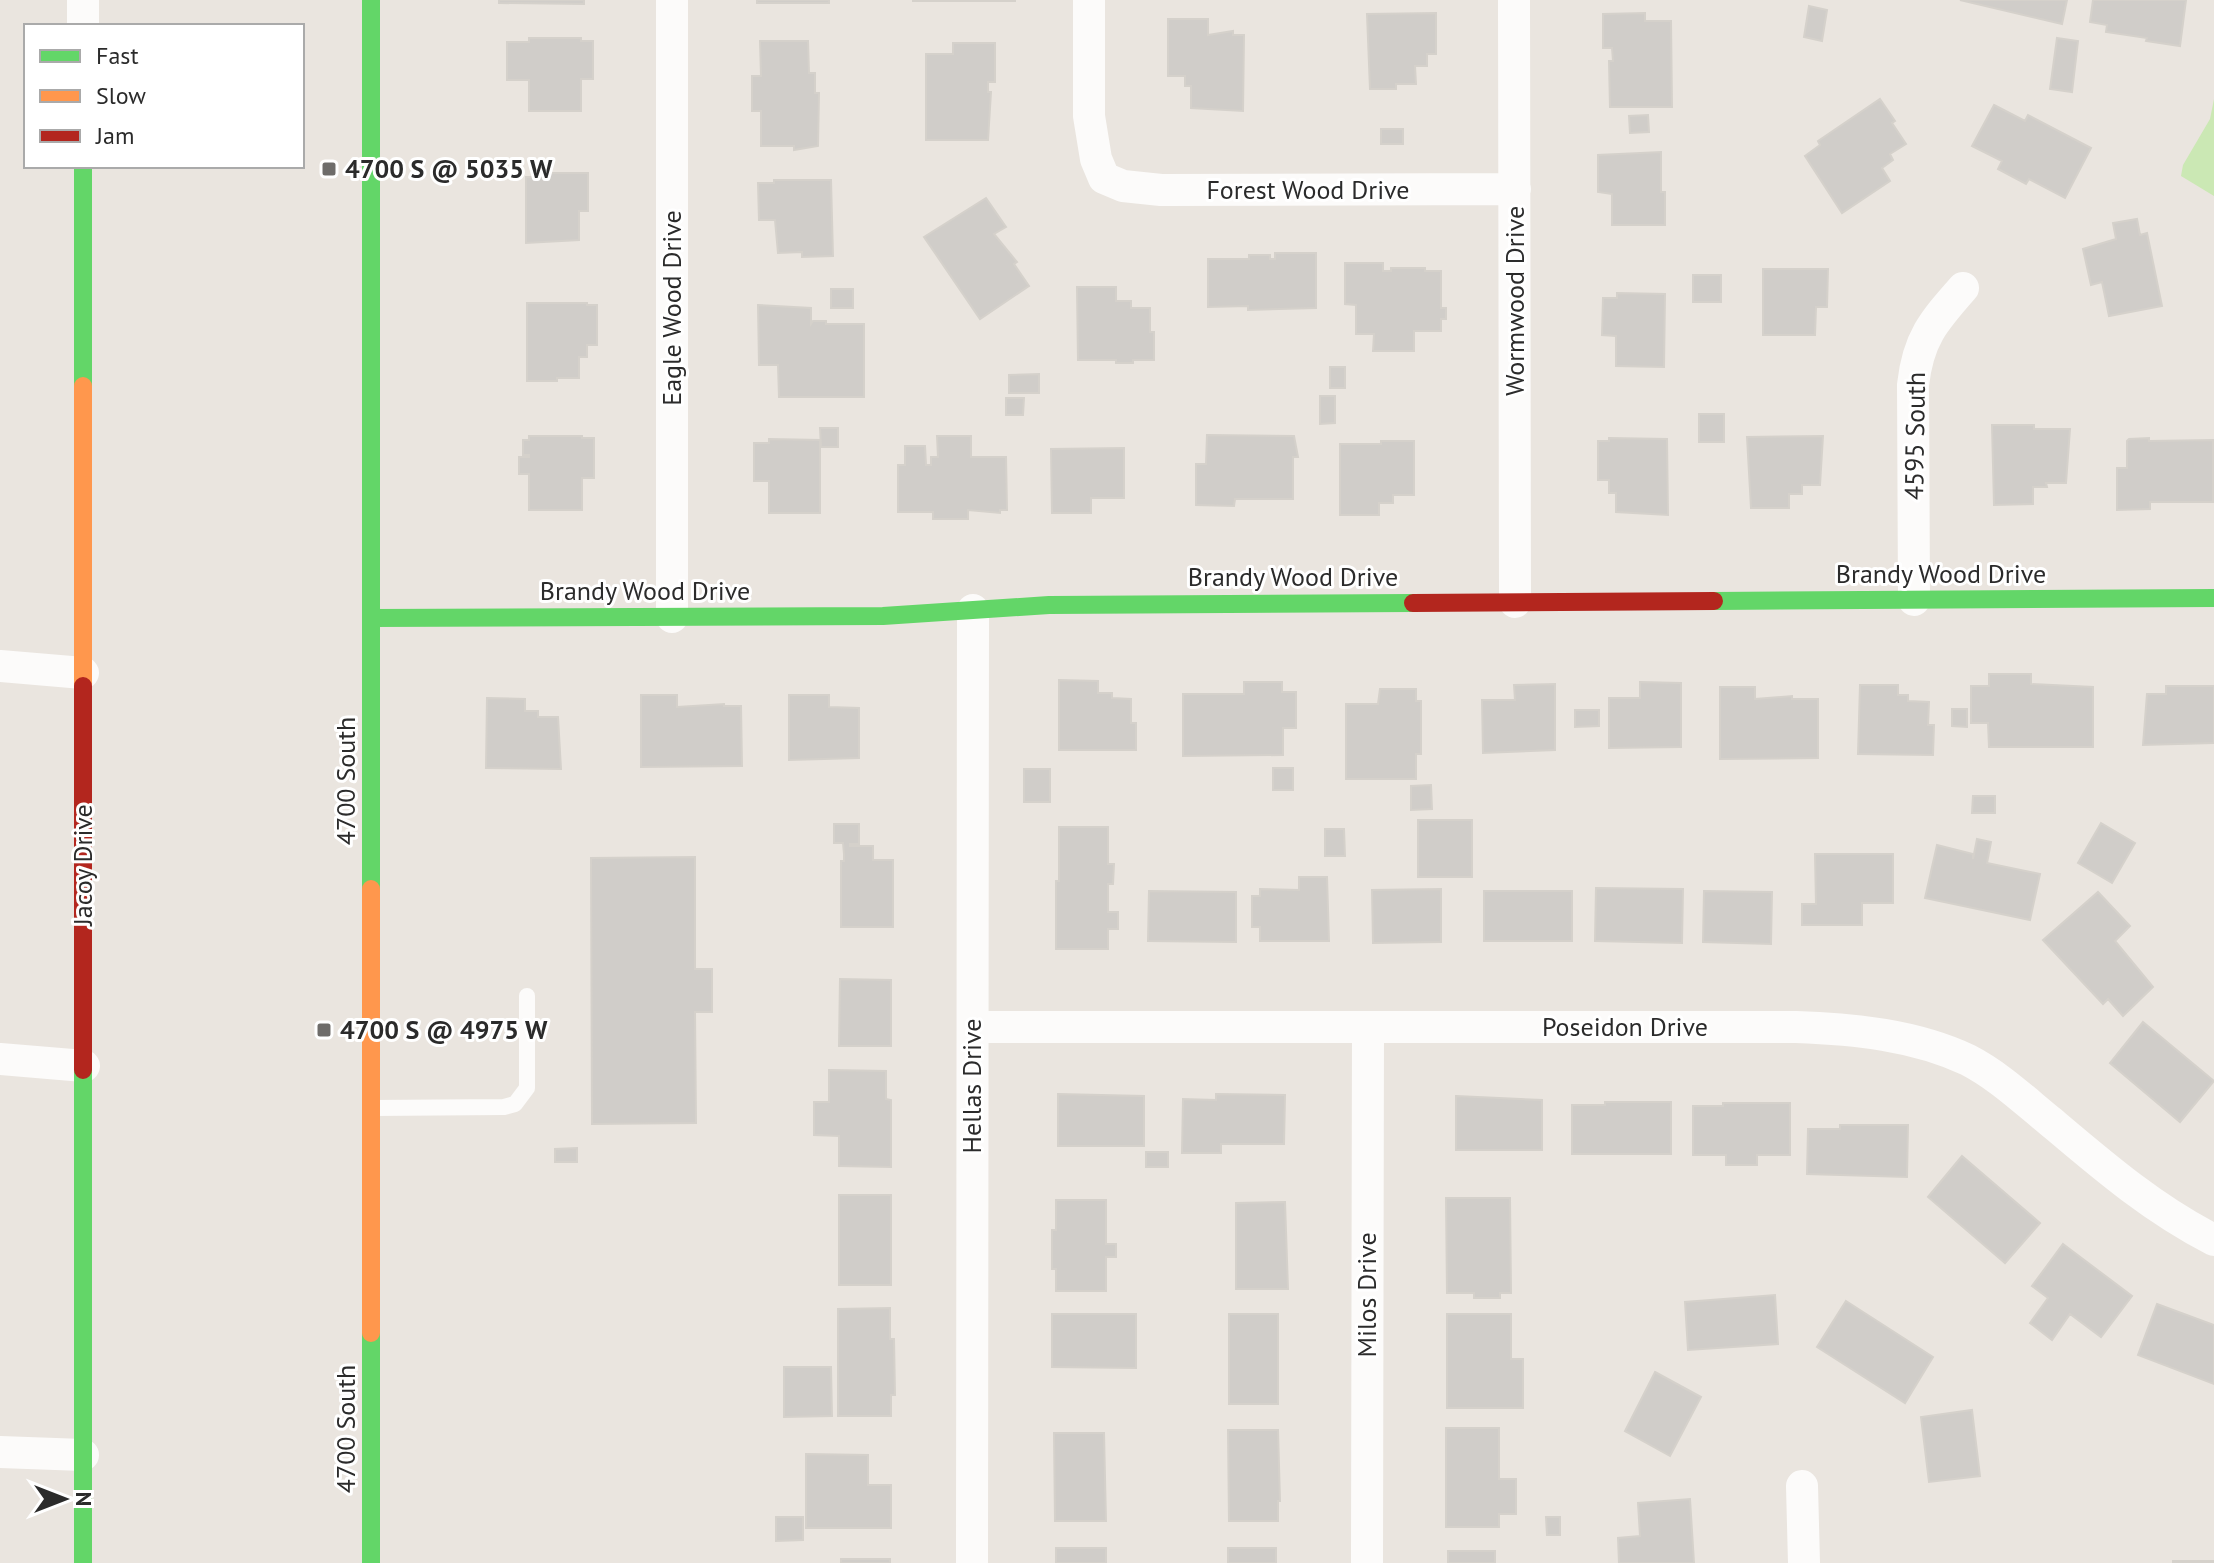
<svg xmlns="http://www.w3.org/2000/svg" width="2214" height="1563" viewBox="0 0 2214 1563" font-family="'PT Sans',sans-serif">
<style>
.green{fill:#cbe8b4}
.building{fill:#d0cdc9;stroke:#d5d1cb;stroke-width:2}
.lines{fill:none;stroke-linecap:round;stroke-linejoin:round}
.lane{stroke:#fcfbfa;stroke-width:16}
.street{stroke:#fcfbfa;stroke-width:32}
.fast{stroke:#63d668;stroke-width:18}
.slow{stroke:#ff974d;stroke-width:18}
.jam{stroke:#b3261e;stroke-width:18}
.poi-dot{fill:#6e6c6a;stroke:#fff;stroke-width:3}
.labels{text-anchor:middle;stroke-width:6;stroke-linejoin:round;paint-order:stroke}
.poi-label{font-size:26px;font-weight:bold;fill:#2b2b2b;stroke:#fff;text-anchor:start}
.street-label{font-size:26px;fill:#2b2b2b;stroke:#fff}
</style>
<rect width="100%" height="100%" fill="#eae5df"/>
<path class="green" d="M2214,99v97l-33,-20 2,-11 27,-46z"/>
<path class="building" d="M499,0h85v4l-85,-1z
M757,0h72v3h-72z
M913,0h102v1h-102z
M1960,0h107l-5,24z
M2093,0h93l-6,46 -34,-5 1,-3 -41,-6 1,-7 -17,-3z
M1809,6l18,4 -5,31 -18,-4z
M1436,13v41h-9v12h-12l1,18h-20v5h-26l-3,-75z
M1645,13v8h26l1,86h-62l-1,-46h4l-1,-13h-9v-34z
M1168,19h40v16l25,-4v4h11l-1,76 -52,-3v-22h-6v-10h-17z
M529,38h52v3h12v38h-12v32h-52v-31h-22v-38h22z
M2057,38l21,3 -6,51 -22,-3z
M760,41h48l1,32h6v20h4l-1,53 -24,4v-4h-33v-35h-9v-35h9z
M953,43h42v39h-7v10h3l-3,48h-62v-86h27z
M1880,99l15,22 -3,2 14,21 -16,10 3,6 -11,8 8,13 -48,32 -37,-57 15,-11 -2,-4z
M1994,105l31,16 3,-6 63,33 -26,50 -36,-19 -3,5 -28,-15 4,-8 -30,-15z
M1648,115l1,17 -19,1 -1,-17z
M1381,129h22v15h-22z
M1661,152v40h4v33h-53v-31l-14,-2v-37z
M534,173h54v38h-9v29l-53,3v-66h8z
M774,180h57l2,76 -31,1v-5l-24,1 -3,-33h-16l-1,-37h16z
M986,198l20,29 -12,7 23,28 -3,2 15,22 -49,33 -56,-82z
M2137,219l3,16 7,-2 15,73 -53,10 -7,-34 -11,3 -8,-36 33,-10 -3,-16z
M1275,253h41v55l-68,2v-4l-40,1v-48h41v-4h21v4h5z
M1345,263h38v8h8v-3h34v3h16v37h5v11h-5v12h-27v20h-41l1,-17h-18v-29l-11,-1z
M1763,269h65l-1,38h-11l-1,28h-52z
M1693,275h28v27h-28z
M1077,287h39v14h15v7h19v24h4v28h-21v3h-17v-3h-38z
M831,289h22v19h-22z
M1617,293l48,1 -1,73 -48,-1v-30l-14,-1 1,-37h14z
M527,303h60v2h10v40h-10v12h-8v21h-22v3h-30z
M758,305l53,3v16l2,-3h13v3h38v73h-85l-1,-32h-19z
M1330,367h15v21h-15z
M1039,374v19h-30v-18z
M1320,396h15v27l-15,1z
M1006,398h18l-1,17h-17z
M1699,414h25v28h-25z
M1992,425h42v4h36l-4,54h-20l1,4h-14v17l-39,1z
M820,428h18v19h-17z
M1207,435l87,1 4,21h-5v42h-58l-1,7 -38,-1v-41h10z
M529,436h53v2h12v40h-12v32h-53v-36h-10v-17h10v-2h-6v-15h6z
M937,436h34v21h35l1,53h-7v3l-32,-3v9h-35v-7h-35v-47h7v-19h20l1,19h5v-8h7z
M1823,436l-3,49h-18v9h-13v14h-38l-4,-71z
M1609,438l58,1 1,76 -52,-3v-19h-7v-13h-11v-39h11z
M2149,438v3l64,-1v62h-63v7l-33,1v-42h10v-27l2,-2z
M769,439l51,1v73h-51v-32h-15v-38h15z
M1381,441h33v54h-21v8h-14v12h-39v-71h41z
M1124,448v50h-33v15h-39l-1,-64z
M1989,674h42v10l62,3v60h-104l-1,-24h-17v-37h18z
M1059,680l39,1v12h14v5l19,1v24h5v27h-77z
M1244,682h38v10h14v36h-13v27l-100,1v-62h61z
M1640,682l41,1v64l-72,1v-50h31z
M1555,684v66l-72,3 -1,-53h33l-1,-15z
M1860,685h38v10h10v6l21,1 -1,23h6l-1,30 -75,-1z
M2166,686h48v57l-71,2 4,-51h19z
M1720,687h35v12l37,-3v3h26v59l-98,1z
M1380,689h36v12h5v53h-5v25h-70v-75h32z
M641,695h36v12l47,-3v2h17l1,60 -101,1z
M789,695h40v12l30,1v50l-70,2z
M487,698l38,1v12h13v6h20l3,52 -75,-1z
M1952,709h15v18l-15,-1z
M1575,710h24v16l-24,1z
M1273,768h20v22h-20z
M1024,769h26v33h-26z
M1431,785l1,24 -21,1v-24z
M1973,796h22v17h-23z
M1418,820h54v57h-54z
M2101,823l34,20 -23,40 -34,-20z
M834,824h25v20h-9v2h23v14h20v67h-52v-66h3v-7l-1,-11h-9z
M1059,827h49v37h6l-1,20h-5v28h10v17h-10v20h-52v-68h3z
M1325,829h19l1,27h-20z
M1977,839l14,3 -4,21 53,11 -10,46 -105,-22 12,-53 36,9v5z
M1815,854h78v49h-31v22h-60v-21h14z
M695,857v112h17v43h-17l1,111 -104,1 -1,-266z
M1299,877h28l2,64h-69v-14h-8v-31h8v-7l39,1z
M1596,888l87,1 -1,54 -87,-2z
M1441,889v53l-68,1 -1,-53z
M1149,891l87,1v50l-88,-1z
M1484,891h88v50h-88z
M1704,891l68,1 -1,52 -68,-2z
M2098,892l32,34 -15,15 38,46 -30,29 -15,-17 -5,5 -60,-64z
M840,979l51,1v66h-52z
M2143,1022l71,59 -34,41 -70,-59z
M829,1070l57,1v28l5,1v67l-52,-1v-30l-25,-1v-33h15z
M1058,1094l86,2v50h-86z
M1216,1094l69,1 -1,49h-63v9h-39l1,-54 33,1z
M1456,1096l86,4v50h-86z
M1605,1102h66v52h-99v-49h33z
M1723,1103h67v52h-33v10h-31v-10h-33v-49h30z
M1840,1125h68l-1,52 -100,-3 1,-45h32z
M577,1148v14h-22v-13z
M1146,1152h22v15h-22z
M1962,1156l78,67 -35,40 -77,-66z
M839,1195h52v90h-52z
M1446,1198h64l1,95h-11v5h-26v-5h-27z
M1056,1200h50v44h10v13h-10v34h-50v-22h-4v-39h4z
M1285,1202l3,87h-52v-86z
M2063,1244l69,52 -31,41 -31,-23 -18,26 -22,-17 18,-25 -16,-12z
M1775,1295l3,49 -90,6 -3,-48z
M1846,1301l87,56 -28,46 -88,-56z
M2157,1304l57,21v59l-76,-29z
M890,1308v31h4l1,56h-4v21h-53v-107z
M1052,1314h84v54l-84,-1z
M1229,1314h49v90h-49z
M1447,1314h64v45h12v49h-76z
M784,1367h47l1,49 -48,1z
M1655,1372l46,25 -31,59 -45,-25z
M1972,1410l8,66 -51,6 -8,-65z
M1446,1428h53v51h17v35h-17v13h-53z
M1228,1430h50l2,71h-2v20h-49z
M1054,1433h50l2,88h-51z
M806,1454l62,1v30h23v43h-85z
M1690,1499l4,64h-75l-1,-25 22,-2 -2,-33z
M776,1517h27v23l-27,1z
M1546,1517h14v18h-13z
M1056,1548h50v15h-50z
M1228,1548h48v15h-48z
M1448,1551h47v12h-47z
M841,1559h49v4h-49z
M2173,1561h41v2h-41z"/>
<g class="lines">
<path class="lane" d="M373,1108l131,-1 11,-3 12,-16v-92"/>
<path class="street" d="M83,0v26
M672,0v617
M1089,0v116l7,43 8,19 19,8 38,4 354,-1
M1514,0l1,602
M1914,600l-1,-215c5,-46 20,-63 50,-97
M0,666l83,7
M973,1027h823c58,2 119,8 172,33 31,16 57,41 83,62 52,44 102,87 163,118
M0,1059l84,7
M0,1452l83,3
M1802,1486l2,77
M972,1563l1,-953
M1367,1563l1,-536"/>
<path class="fast" d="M371,0v889
M83,166v220
M1714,601l500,-3
M372,618l511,-2 166,-11 364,-2
M83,1070v493
M371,1333v230"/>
<path class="slow" d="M83,386v300
M371,889v444"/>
<path class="jam" d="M1413,603l301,-2
M83,686v384"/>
</g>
<g class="poi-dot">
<rect x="321" y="161" width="16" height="16" rx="4"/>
<rect x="316" y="1022" width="16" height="16" rx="4"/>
</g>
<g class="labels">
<g class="poi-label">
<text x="345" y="178">4700 S @ 5035 W</text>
<text x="340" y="1039">4700 S @ 4975 W</text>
</g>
<g class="street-label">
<text x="1308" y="199">Forest Wood Drive</text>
<text transform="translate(1515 301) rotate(-90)" y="9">Wormwood Drive</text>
<text transform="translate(672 308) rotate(-90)" y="9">Eagle Wood Drive</text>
<text transform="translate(1915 436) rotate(-89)" y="9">4595 South</text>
<text x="1941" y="583">Brandy Wood Drive</text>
<text x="1293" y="586">Brandy Wood Drive</text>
<text x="645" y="600">Brandy Wood Drive</text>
<text transform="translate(346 781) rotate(-90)" y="9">4700 South</text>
<text transform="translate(83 865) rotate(-90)" y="9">Jacoy Drive</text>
<text x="1625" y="1036">Poseidon Drive</text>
<text transform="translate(972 1086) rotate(-90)" y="9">Hellas Drive</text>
<text transform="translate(1367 1295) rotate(-90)" y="9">Milos Drive</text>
<text transform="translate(346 1429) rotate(-90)" y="9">4700 South</text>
</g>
</g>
<rect x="24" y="24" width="280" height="144" fill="#ffffff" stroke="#aaaaaa" stroke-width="2"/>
<rect x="40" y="50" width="40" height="12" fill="#63d668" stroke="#aaaaaa" stroke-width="2"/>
<text x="96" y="64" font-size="24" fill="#2b2b2b">Fast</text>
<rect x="40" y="90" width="40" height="12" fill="#ff974d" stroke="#aaaaaa" stroke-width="2"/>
<text x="96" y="104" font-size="24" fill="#2b2b2b">Slow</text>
<rect x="40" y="130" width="40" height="12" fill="#b3261e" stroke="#aaaaaa" stroke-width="2"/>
<text x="96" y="144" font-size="24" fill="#2b2b2b">Jam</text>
<g transform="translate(64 1499) rotate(90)" stroke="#ffffff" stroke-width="6" paint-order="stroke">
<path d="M0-6L14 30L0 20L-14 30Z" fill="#2b2b2b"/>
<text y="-12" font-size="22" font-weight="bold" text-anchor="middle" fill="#2b2b2b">N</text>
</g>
</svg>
